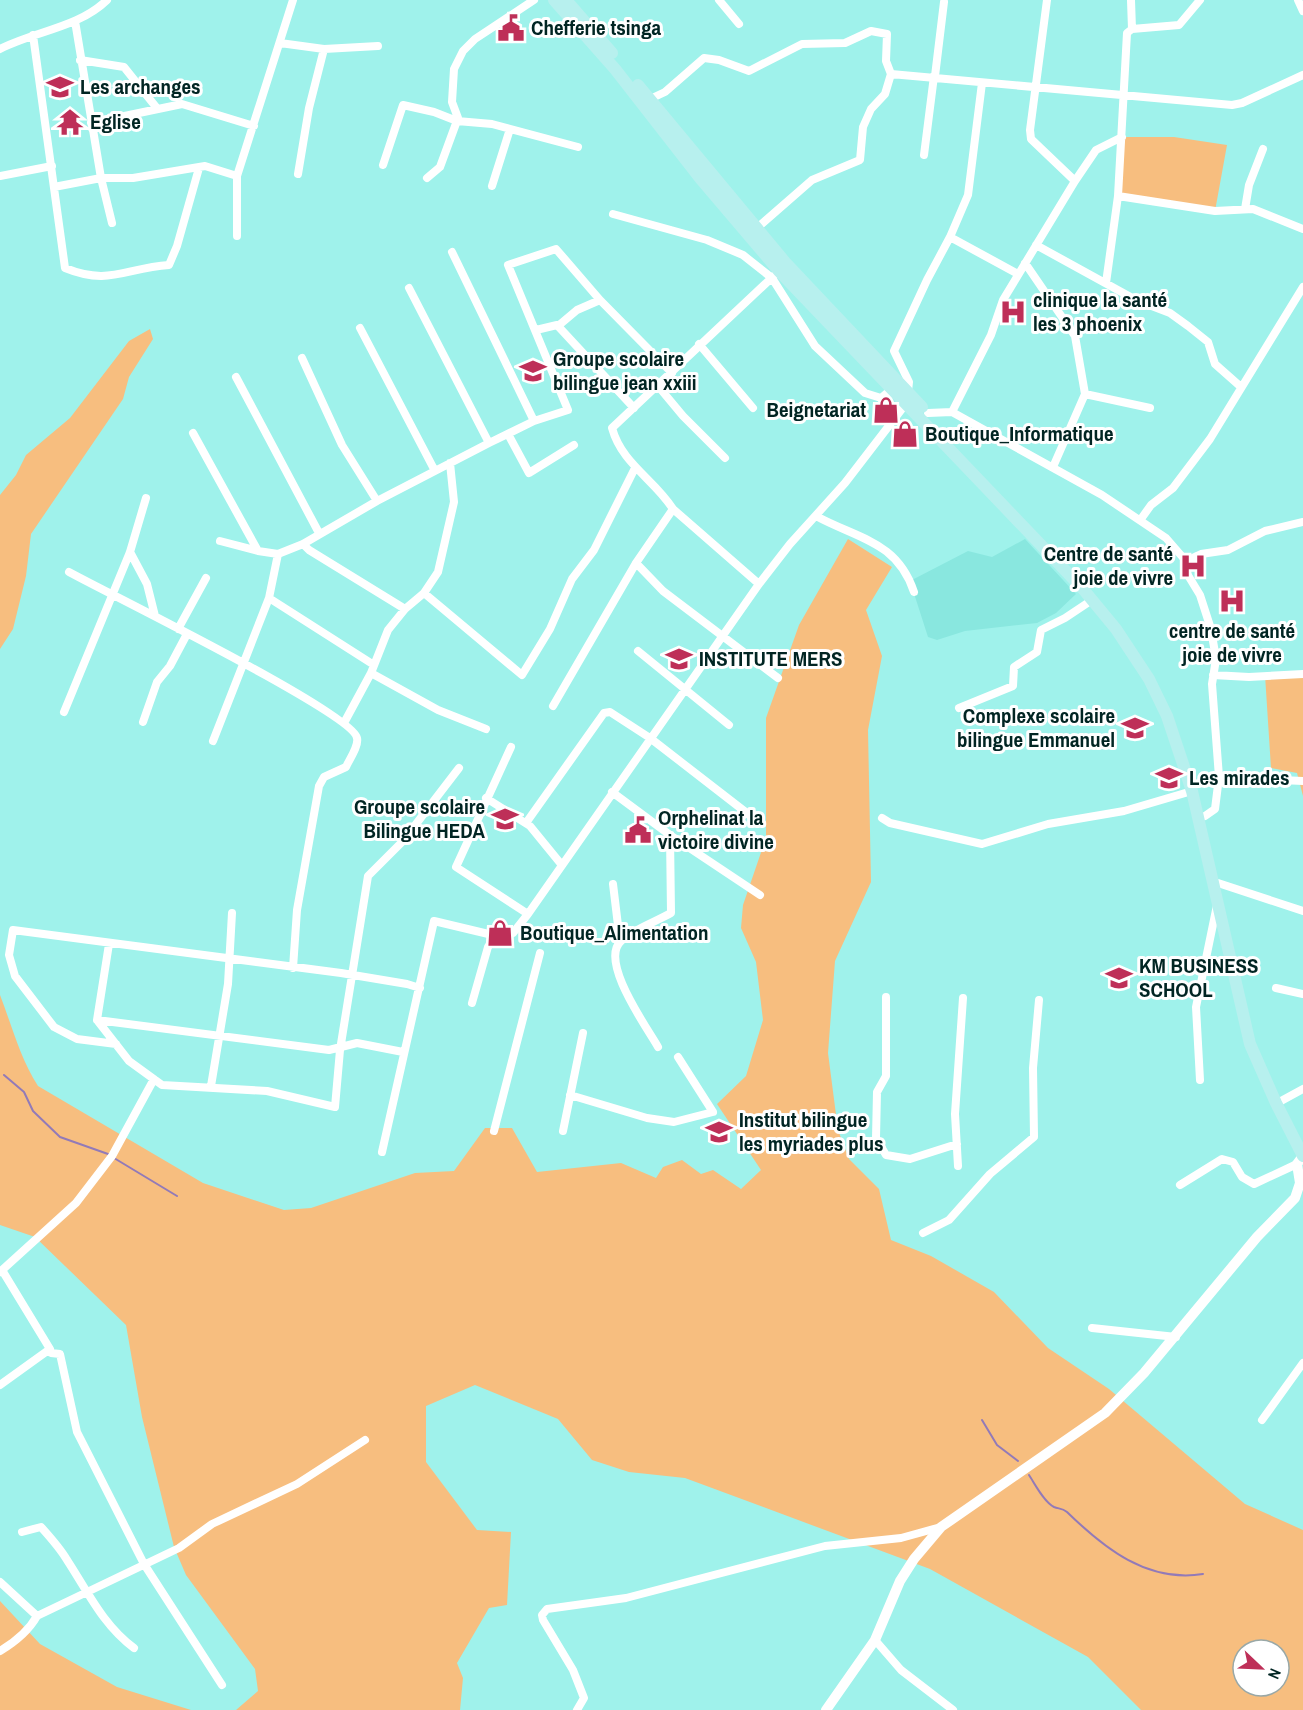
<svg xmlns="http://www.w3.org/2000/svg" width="1303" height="1710" viewBox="0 0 1303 1710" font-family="'Archivo Narrow',sans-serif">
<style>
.built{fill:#89e7df}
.green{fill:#f7be7f;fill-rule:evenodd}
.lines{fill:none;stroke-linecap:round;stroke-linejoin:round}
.stream{stroke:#927ab8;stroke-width:2}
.minor{stroke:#fff;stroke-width:8}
.tertiary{stroke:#fff;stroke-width:10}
.secondary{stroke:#b7f0ee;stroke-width:12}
.labels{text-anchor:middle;stroke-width:6;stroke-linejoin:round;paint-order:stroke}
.poi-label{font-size:21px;font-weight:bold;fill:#012523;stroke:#fff;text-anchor:start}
</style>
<rect width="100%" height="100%" fill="#9ff2eb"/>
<path class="built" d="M1025,539l51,55 -20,19 -19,10 -72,8 -28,9 -9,-3 -18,-56 58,-30 24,6z"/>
<path class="green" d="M1122,137h52l53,8 -12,66 -97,-15z
M150,329l3,10 -24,38 -6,22 -92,135 -5,42 -13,53 -13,20v-154l16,-20 10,-20 44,-37 59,-77z
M848,539l44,28 -26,43 16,46 -14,74 3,152 -36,79 -7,92 10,77 11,29 30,30 12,51 40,16 63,36 54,56 61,41 136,115 58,26v180h-162l-53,-53 -158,-88 -245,-91 -56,-6 -37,-12 -34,-41 -83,-34 -49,21v56l51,68 34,2 -4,73 -18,3 -32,55 6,15 -3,32h-224l22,-19 -3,-22 -69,-94 -12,-28 -32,-130 -16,-92 -91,-88 -35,-12v-230c12,31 20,63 38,91l165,97 81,27 27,-2 104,-35 39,-2 31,-43h27l25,44 84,-9 35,15 7,-11 19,-7 19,14 12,-4 28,19 20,-19 -44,-66 29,-28 17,-56 -7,-58 -15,-34 2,-23 23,-67v-120l33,-93zM1243,1650h36v36h-36z
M1303,674v122l-6,-23 -26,-5 -6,-93z
M0,1601l40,43 77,43 74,23h-191z"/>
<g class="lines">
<path class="stream" d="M4,1075l20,17 9,19 27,26 48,17
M114,1158l63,38
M982,1420l15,25 21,16
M1029,1475c6,9 15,27 25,32 5,2 8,1 13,5 37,36 80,71 136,62"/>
<path class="minor" d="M719,0l20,24
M1047,0l-17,130 1,9 44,42 21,-31 26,-13
M1131,0l1,29
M1298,0l5,11
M75,21l26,157h32l72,-12 32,10
M33,35l32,233c44,18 60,0 104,-3l8,-19 22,-78
M280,43l44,6 54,-3
M0,49c35,-18 78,-21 107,-49
M80,60l44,7 32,40
M935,76l9,-74
M650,99l15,-7 39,-34 15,2 30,11 53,-27 43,-1 26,-12 16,3 -1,27 5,13
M91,123l91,-19 72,22
M924,155l10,-79
M383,165l20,-60 31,7 23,9 35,3 86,23
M298,174l11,-66 15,-59
M0,176l52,-10
M427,178l13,-11 18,-49 -6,-16 2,-33 9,-18 12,-12 59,-39
M492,186l18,-57
M54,187l47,-9 11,45
M1118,196l97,15 38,-2 50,20
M1245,209l4,-24 14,-36
M613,214l94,26 36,15 29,23 43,68 50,47 16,5 12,-10
M757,228l55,-48 48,-20 3,-33 8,-18 14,-15 6,-20 341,31 10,-2 61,-28
M237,236v-60l56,-176
M950,237l18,-42 14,-112
M1036,245l100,55 34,13 18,13 20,16 7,22 26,23
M452,252l82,169
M1025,263l50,73 10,58 65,14
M1106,283l12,-87 9,-163 5,-4 47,-4 21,-25
M409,288l80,155 45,-22 34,-11 -60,-145 48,-16 44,51
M558,326l19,-16 23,-10 72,73
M360,328l75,143
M536,330l21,-5 77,83
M699,344l54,64
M302,358l40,87 35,56
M236,377l83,156
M658,386l25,30 42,42
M908,391l1,-9 -15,-31 33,-71 23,-43 68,37
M952,412l150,83 64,43 20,23v11l14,23 11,34 5,30 -4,25 7,93 -4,32 -10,7
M928,413l24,-1 39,-77 12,-35 72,-119
M193,433l65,118 20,3
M508,434l21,39 45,-28
M1053,467l32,-73
M673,509l86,75
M816,516c42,23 81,25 98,76
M1141,519l10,-14 22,-17 37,-49 93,-152
M220,541l38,10
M303,544l6,6 96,59
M130,552l17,32 8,32
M1186,561l15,-7 27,-4 37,-19 38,-9
M636,563l27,28 115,87
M69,572c36,20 284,141 288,166 2,8 -8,22 -11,29l-22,10 -5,9 -22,124 -4,58
M424,593l98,82 28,-46 22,-50 22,-29 41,-82
M269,598l105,67
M178,629l28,-51
M638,651l91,74
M371,673l67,37 48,19
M1213,675l36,2 54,-3
M553,706l83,-143 37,-54c-19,-30 -51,-45 -61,-81l167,-157
M959,708l54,-22 1,-19 23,-15 4,-22 24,-12 27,-18
M64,712l66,-160 16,-54
M143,722l14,-40 13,-16 17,-32
M344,723l27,-50 17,-43 17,-21 19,-16 14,-21 16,-70 -4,-39
M213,741l56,-143 9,-44 25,-10 74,-43 112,-58
M511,747l-55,120 72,47 231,-330 31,-40 55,-61 63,-82
M1219,777l84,4
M612,792l58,43 1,78c-16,9 -37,16 -50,28 -22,20 25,85 37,106
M486,798l44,28 31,38
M882,818l8,5 92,21 66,-20 76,-13 68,-20
M526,823l78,-110 6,-1 40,26 102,79
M670,835l90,60
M1218,883l85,28
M613,884l7,58
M109,944l-12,76 32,41 33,24 105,6 68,16 5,-57 28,-174 35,-35 56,-73
M1276,988l27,6
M886,997v79l-9,16 -1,46 10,17 24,4 47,-15
M472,1003l16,-56 4,-6 21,-8 15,-19
M97,1020l232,30 28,-7 46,9
M116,1044l-39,-5 -23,-12 -39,-51 -6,-21 4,-25 328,43 66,11 13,4
M1200,1080l-4,-73 21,-102
M211,1086l17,-102 4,-71
M570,1095l77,23 27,4 39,-10 -35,-55
M1281,1101l22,-12
M494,1131l46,-178
M563,1131l20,-98
M382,1152l52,-231 67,16
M958,1166l-3,-52 8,-116
M1180,1185l42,-26 11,3 9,15 12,7 43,-20
M923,1233l26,-13 41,-46 44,-37 -1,-69 6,-68
M2,1270l48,79
M0,1272l76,-69 36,-47 42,-77
M1092,1328l84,9
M0,1385l50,-36 1,4 9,1 17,78 67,132 78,121
M1262,1420l41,-57
M22,1532l19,-5c9,10 19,21 26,33 21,32 36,65 67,88
M0,1582l37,34
M875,1640l26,30 52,40
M0,1651c15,-9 28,-19 37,-35l142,-68 33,-24 85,-40 68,-44
M577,1710l7,-12 -11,-28 -30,-50 -1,-5 5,-6 79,-11 199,-52 76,-8 40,-11"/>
<path class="tertiary" d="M826,1710l49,-70 25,-59 14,-22 27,-32 164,-114 39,-40 113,-136 38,-39 5,-15 -3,-19 6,-8"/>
<path class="secondary" d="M554,0l61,69 85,109 79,93 304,318 33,40 33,50 18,37 25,75 58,253 26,59 27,53
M566,0l46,53
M638,85l147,177 137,145"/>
</g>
<defs>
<symbol id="civic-bare" viewBox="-9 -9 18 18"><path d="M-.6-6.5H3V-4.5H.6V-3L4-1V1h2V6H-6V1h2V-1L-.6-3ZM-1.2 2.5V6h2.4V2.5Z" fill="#be2f58" stroke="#fff" stroke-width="2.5" paint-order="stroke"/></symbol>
<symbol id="school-bare" viewBox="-9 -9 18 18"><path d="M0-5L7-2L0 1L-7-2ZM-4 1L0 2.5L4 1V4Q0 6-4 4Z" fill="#be2f58" stroke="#fff" stroke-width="2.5" paint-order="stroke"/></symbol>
<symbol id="temple-bare" viewBox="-9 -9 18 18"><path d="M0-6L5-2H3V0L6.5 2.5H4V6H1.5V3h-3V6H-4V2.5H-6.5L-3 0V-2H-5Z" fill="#be2f58" stroke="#fff" stroke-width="2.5" paint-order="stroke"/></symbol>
<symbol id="hospital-bare" viewBox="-9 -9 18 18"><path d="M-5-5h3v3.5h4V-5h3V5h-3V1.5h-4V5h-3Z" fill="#be2f58" stroke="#fff" stroke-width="2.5" paint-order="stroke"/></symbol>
<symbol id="shop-bare" viewBox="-9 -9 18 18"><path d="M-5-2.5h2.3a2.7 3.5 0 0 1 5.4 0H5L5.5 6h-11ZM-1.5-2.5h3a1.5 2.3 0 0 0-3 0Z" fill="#be2f58" stroke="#fff" stroke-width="2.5" paint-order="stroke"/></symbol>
</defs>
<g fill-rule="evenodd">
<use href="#civic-bare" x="492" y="9" width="38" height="38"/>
<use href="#school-bare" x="41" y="68" width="38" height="38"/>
<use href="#temple-bare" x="51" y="103" width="38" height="38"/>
<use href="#hospital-bare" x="994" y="293" width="38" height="38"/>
<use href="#school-bare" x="514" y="352" width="38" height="38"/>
<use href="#shop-bare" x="867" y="391" width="38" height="38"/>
<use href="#shop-bare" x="886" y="415" width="38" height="38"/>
<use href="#hospital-bare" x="1174" y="547" width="38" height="38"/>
<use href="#hospital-bare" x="1213" y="582" width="38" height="38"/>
<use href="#school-bare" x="660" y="640" width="38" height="38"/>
<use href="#school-bare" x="1116" y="709" width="38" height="38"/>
<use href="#school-bare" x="1150" y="759" width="38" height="38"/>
<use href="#school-bare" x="486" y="800" width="38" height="38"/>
<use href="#civic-bare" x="619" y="811" width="38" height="38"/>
<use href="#shop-bare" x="481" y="914" width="38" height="38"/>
<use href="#school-bare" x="1100" y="959" width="38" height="38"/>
<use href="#school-bare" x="700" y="1113" width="38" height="38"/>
</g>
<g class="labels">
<g class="poi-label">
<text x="531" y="35">Chefferie tsinga</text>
<text x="80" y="94">Les archanges</text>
<text x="90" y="129">Eglise</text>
<text x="1033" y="307">clinique la santé<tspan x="1033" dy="24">les 3 phoenix</tspan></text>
<text x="553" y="366">Groupe scolaire<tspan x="553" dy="24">bilingue jean xxiii</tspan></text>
<text x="866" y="417" text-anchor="end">Beignetariat</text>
<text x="925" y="441">Boutique_Informatique</text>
<text x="1173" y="561" text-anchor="end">Centre de santé<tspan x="1173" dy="24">joie de vivre</tspan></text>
<text x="1232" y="638" text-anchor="middle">centre de santé<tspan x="1232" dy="24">joie de vivre</tspan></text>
<text x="699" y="666">INSTITUTE MERS</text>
<text x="1115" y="723" text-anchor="end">Complexe scolaire<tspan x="1115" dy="24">bilingue Emmanuel</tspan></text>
<text x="1189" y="785">Les mirades</text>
<text x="485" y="814" text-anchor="end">Groupe scolaire<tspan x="485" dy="24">Bilingue HEDA</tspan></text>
<text x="658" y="825">Orphelinat la<tspan x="658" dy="24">victoire divine</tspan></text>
<text x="520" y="940">Boutique_Alimentation</text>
<text x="1139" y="973">KM BUSINESS<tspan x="1139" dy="24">SCHOOL</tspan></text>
<text x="739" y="1127">Institut bilingue<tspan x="739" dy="24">les myriades plus</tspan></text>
</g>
</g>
<g transform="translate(1261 1668) rotate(113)"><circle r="28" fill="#ffffff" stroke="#99a8a7" stroke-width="1.5"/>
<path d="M0-4.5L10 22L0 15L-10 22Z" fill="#be2f58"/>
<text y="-9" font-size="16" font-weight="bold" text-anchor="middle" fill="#012523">N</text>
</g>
</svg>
